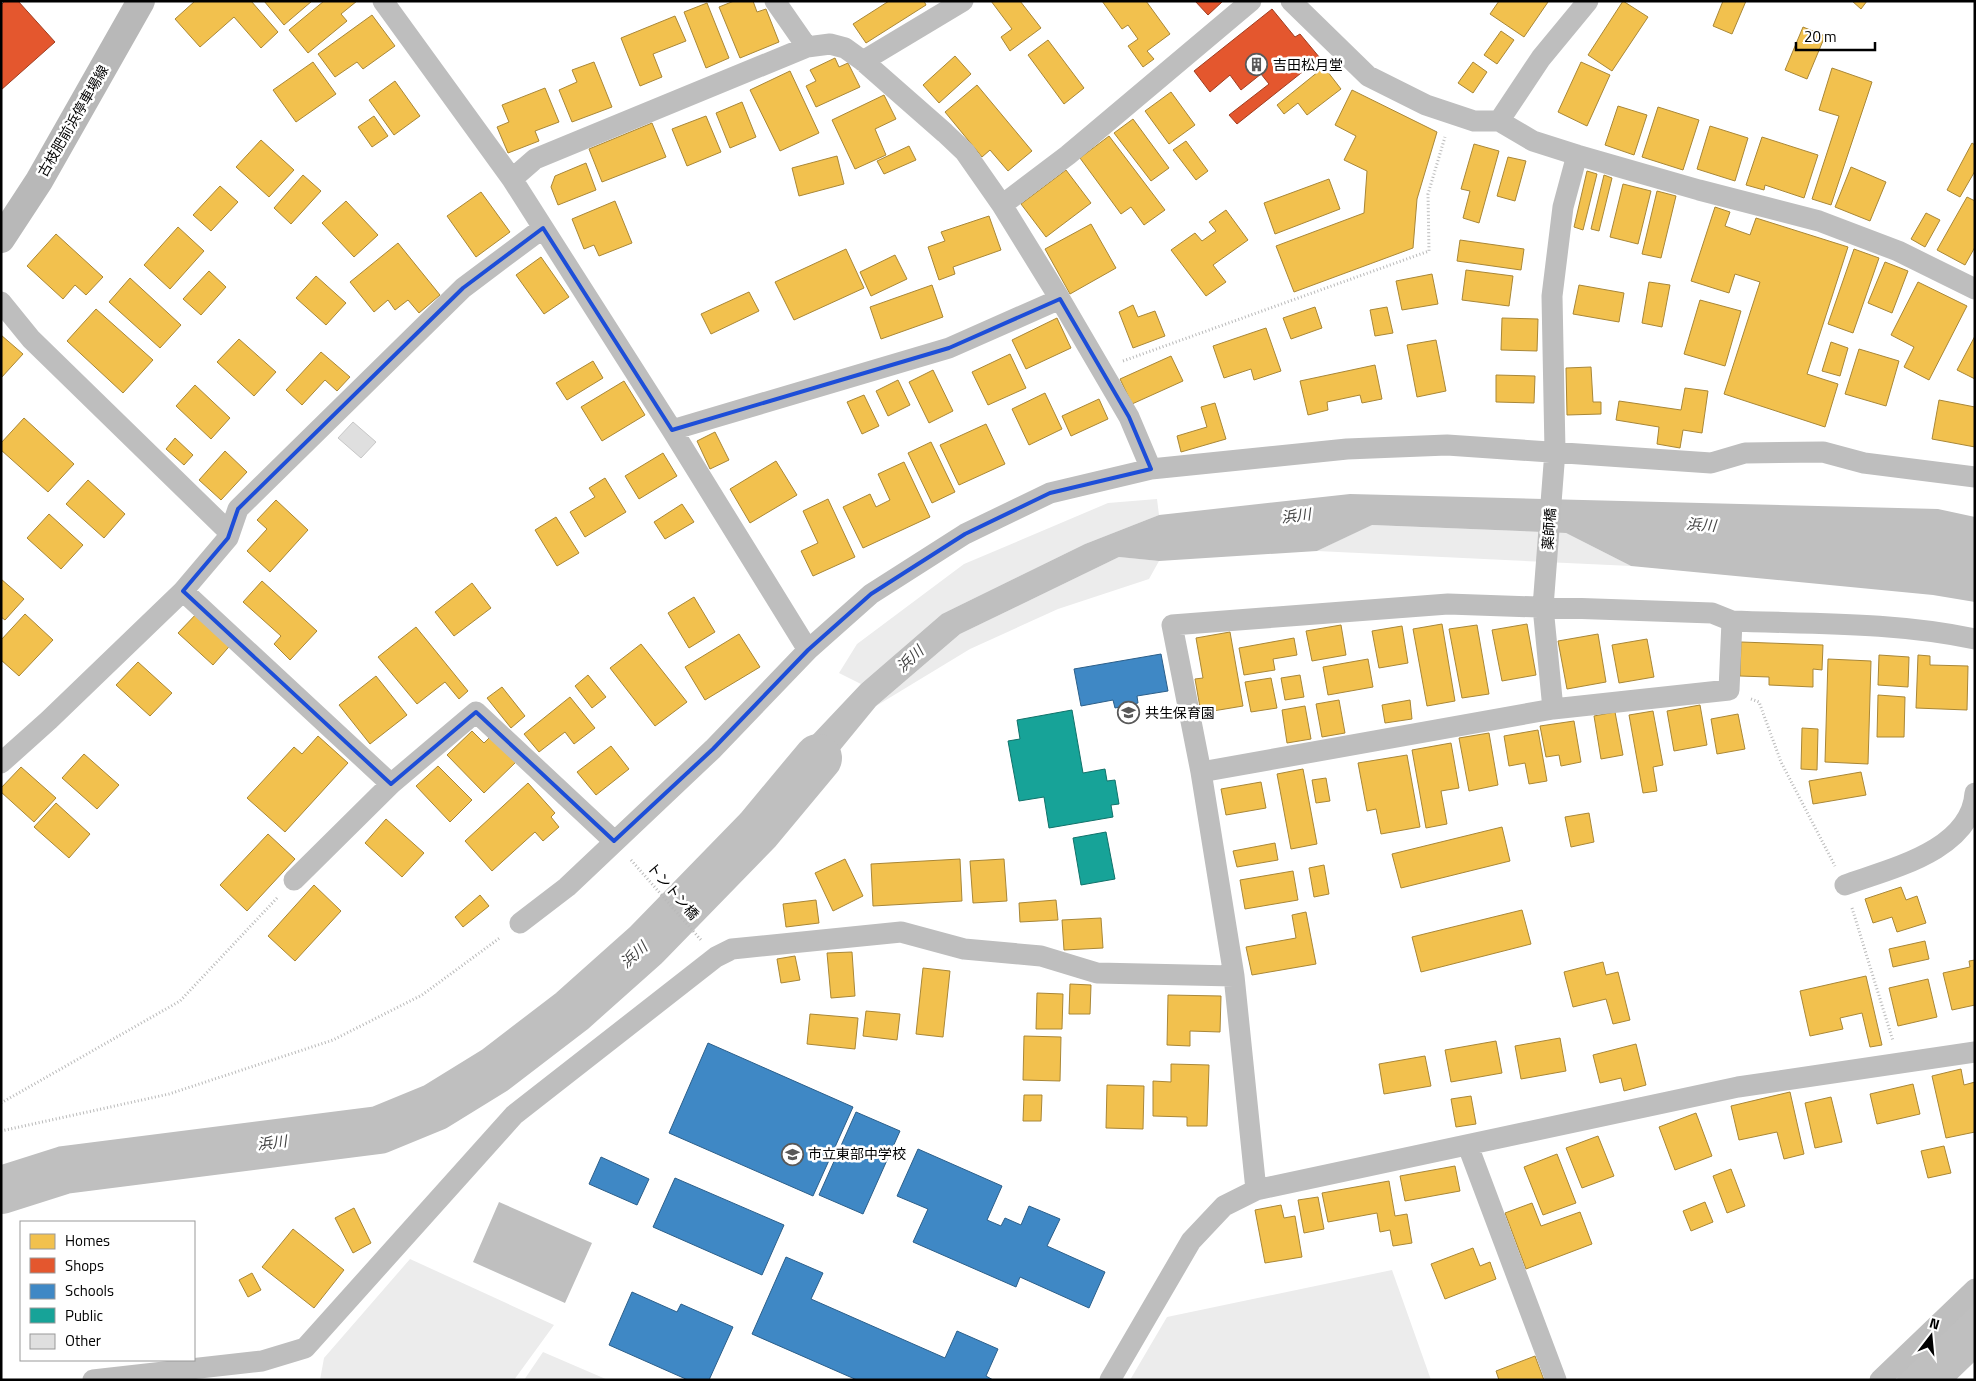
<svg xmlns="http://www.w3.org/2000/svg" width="1976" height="1381" viewBox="0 0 1976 1381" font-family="'Titillium Web','Noto Sans JP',sans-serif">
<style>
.green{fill:#ececec}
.water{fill:#bfbfbf}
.homes{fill:#f2c14e;stroke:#a98737}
.shops{fill:#e4572e;stroke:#a03d20}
.schools{fill:#3f88c5;stroke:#2c5f8a}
.public{fill:#17a398;stroke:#10726a}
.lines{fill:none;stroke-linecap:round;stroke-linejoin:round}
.river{stroke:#bfbfbf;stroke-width:48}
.building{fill:#dfdfdf;stroke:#c7c7c7}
.path{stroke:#b9b9b9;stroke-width:3;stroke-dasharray:1 2.5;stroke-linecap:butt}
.minor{stroke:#bebebe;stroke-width:21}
.secondary{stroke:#b8b8b8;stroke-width:28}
.marked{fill:none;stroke:#1d4ed8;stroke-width:4;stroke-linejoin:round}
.labels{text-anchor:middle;stroke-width:5;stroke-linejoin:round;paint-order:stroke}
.poi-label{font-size:14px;fill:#000;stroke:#fff;text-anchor:start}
.street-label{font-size:14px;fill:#000;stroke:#fff}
.water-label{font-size:15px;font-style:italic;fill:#444;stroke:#fff}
</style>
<rect width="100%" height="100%" fill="#fff"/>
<path class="green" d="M1157,499l2,16 -74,29 -143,70 -81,70 -22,-11 18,-29 107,-80 144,-61z
M1371,525l195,8 65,33 -314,-15z
M1119,557l40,4 -10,18 -91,30 -88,40 -94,57 84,-72z
M410,1259l144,66 -40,55h-194l4,-22z
M1392,1270l39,110h-301l37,-63z
M543,1352l65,28h-84z"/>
<path class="water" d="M1350,494l588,15 37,8v85l-42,-7 -302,-29 -65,-33 -194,-8 -55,26 -158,10 -40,-4 -159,77 -84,72 -91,111 -26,-25 102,-108 81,-70 143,-70 74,-29z
M499,1202l93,41 -27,60 -92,-41z"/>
<path class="homes" d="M195,1h56l27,31 -17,16 -27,-31 -34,30 -25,-28z
M264,1h48l-28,24z
M324,1h33l-16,13 6,7 -39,32 -19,-23z
M734,1h19l4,11 9,-3 13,33 -39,16 -21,-51z
M889,1h35l2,4 -60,38 -13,-19z
M991,1h29l21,27 -31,23 -9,-14 11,-8z
M1102,1h44l24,33 -23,17 7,8 -11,8 -15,-21 10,-7 -10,-14 -6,4z
M1499,1h49v1l-24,35 -34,-23z
M1623,1l25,16 -36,54 -24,-16z
M1723,1h23l-14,33 -19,-8z
M1852,1h15l-6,8z
M707,3l22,55 -23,10 -22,-56z
M372,15l23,31 -32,23 -6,-7 -22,15 -17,-23z
M675,16l11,25 -33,13 9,23 -22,9 -19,-48z
M1803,27l22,9 -18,43 -22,-9z
M1501,31l13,9 -17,24 -13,-9z
M1048,40l36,48 -20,16 -36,-49z
M955,56l16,18 -32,29 -16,-18z
M835,58l4,9 9,-4 12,24 -44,20 -10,-21 10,-5 -6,-11z
M313,62l23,32 -40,28 -23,-32z
M594,62l18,45 -40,15 -13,-32 18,-8 -5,-12z
M1473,62l14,10 -14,21 -15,-10z
M1581,62l29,13 -23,51 -29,-14z
M1324,67l17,22 -34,26 -9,-12 -14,11 -7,-9z
M1832,68l40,14 -41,123 -19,-6 27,-83 -20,-6z
M790,71l29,62 -39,18 -30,-61z
M395,81l25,35 -26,19 -25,-35z
M977,85l55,66 -24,20 -18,-21 -8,7 -37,-45z
M545,88l14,34 -24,9 4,10 -31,12 -11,-26 12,-5 -7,-17z
M1352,90l85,42 -20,67 -4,49 -119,44 -18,-46 88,-33 3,-42 -23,-11 12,-24 -21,-11z
M1171,92l24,33 -26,19 -24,-33z
M884,95l12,24 -21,10 11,26 -31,14 -23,-49z
M742,102l14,35 -26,11 -14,-35z
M1618,106l29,9 -13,40 -29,-10z
M1658,107l41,13 -16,50 -41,-13z
M374,116l14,20 -16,11 -14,-20z
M706,116l15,36 -34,14 -15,-37z
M1133,119l36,49 -18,13 -37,-48z
M652,123l14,34 -64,25 -13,-33z
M1710,126l38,12 -13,43 -38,-12z
M1109,136l56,74 -21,15 -13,-18 -10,7 -41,-56z
M1762,137l56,18 -14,43 -39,-13 -1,5 -18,-5z
M261,140l33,30 -25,27 -33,-30z
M1186,141l22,30 -12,9 -23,-30z
M1972,143l3,2v26l-15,26 -13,-7z
M1474,144l25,7 -20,72 -16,-5 7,-27 -9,-2z
M909,146l7,14 -32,14 -7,-13z
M837,156l7,28 -45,12 -7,-28z
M1508,157l18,4 -11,40 -18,-5z
M586,163l10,27 -38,15 -7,-18 4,-11z
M1851,167l35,15 -16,39 -35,-14z
M1066,170l25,33 -45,34 -25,-33z
M1587,171l10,3 -14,56 -9,-3z
M303,175l18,16 -30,33 -17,-16z
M1604,175l8,3 -13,53 -8,-2z
M1329,179l11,30 -65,25 -11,-31z
M1623,184l28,7 -13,53 -28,-7z
M220,186l18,16 -27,29 -18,-16z
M1657,191l19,5 -15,62 -19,-4z
M481,192l29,40 -34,25 -29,-41z
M1967,197l8,4v46l-10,18 -28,-15z
M346,201l32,34 -24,22 -32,-34z
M615,201l17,42 -33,13 -5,-11 -10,4 -12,-30z
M1715,207l15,5 -5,14 25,9 6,-17 92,29 -41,127 31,10 -13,43 -101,-33 36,-112 -25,-8 -6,19 -38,-12z
M1226,210l22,30 -35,25 13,17 -20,14 -35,-46 24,-17 7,8 14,-10 -7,-9z
M1926,213l14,7 -15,27 -14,-8z
M989,216l12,34 -48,17 2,7 -16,6 -11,-33 17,-6 -4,-9z
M1091,224l25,44 -46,26 -25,-45z
M178,227l26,24 -34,38 -26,-24z
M56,234l47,43 -17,18 -11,-10 -12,14 -36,-33z
M1460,240l64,9 -3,21 -64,-9z
M398,243l42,52 -21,18 -11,-13 -13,10 -7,-10 -14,12 -24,-30z
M846,249l18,39 -70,32 -19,-38z
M1854,249l25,9 -26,75 -25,-9z
M895,255l12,24 -36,17 -11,-24z
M541,257l28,40 -25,17 -28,-39z
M1885,262l23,9 -16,42 -24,-10z
M1466,270l47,6 -4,30 -47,-6z
M209,271l17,16 -25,28 -18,-16z
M1432,274l6,30 -36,6 -6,-29z
M316,276l30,27 -20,22 -30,-27z
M130,278l51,47 -21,23 -51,-46z
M1649,282l21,3 -8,42 -20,-4z
M1918,282l49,24 -38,74 -25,-13 10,-20 -23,-12z
M932,285l11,32 -62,22 -11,-32z
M1579,285l45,8 -5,29 -46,-8z
M749,292l10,19 -48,23 -10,-20z
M1700,300l41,11 -16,55 -41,-12z
M1133,305l5,12 17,-6 10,25 -32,12 -14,-36z
M1315,307l7,21 -31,11 -8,-21z
M1387,307l6,26 -18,3 -5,-26z
M96,309l57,51 -30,33 -56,-52z
M1057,318l14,30 -45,21 -14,-29z
M1502,318l36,1 -1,32 -36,-1z
M1266,328l15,43 -27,9 -3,-11 -27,9 -11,-32z
M1,335l22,19 -22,24z
M1975,336v43l-18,-9z
M239,339l37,33 -22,24 -37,-34z
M1436,340l10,51 -29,6 -10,-52z
M1831,342l17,6 -8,28 -18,-5z
M1859,349l40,12 -13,45 -41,-12z
M321,352l29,25 -13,14 -12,-11 -23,25 -16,-15z
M1010,354l16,34 -38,17 -16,-33z
M1171,356l12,25 -51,23 -12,-25z
M593,361l10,17 -36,22 -11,-17z
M1375,365l7,34 -20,4 -2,-8 -33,7 1,8 -20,5 -8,-34z
M1591,367l2,35h8v12l-34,1 -1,-47z
M933,370l20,41 -24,12 -20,-41z
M1496,375l39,1 -1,27 -38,-1z
M898,380l12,25 -22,11 -12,-25z
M624,381l21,34 -43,26 -21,-34z
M195,385l35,33 -19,21 -35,-33z
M1685,388l23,3 -6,42 -19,-3 -3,18 -23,-4 2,-17 -43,-7 3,-19 62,9z
M1045,393l17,36 -33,16 -17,-36z
M864,395l15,31 -17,8 -15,-32z
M1099,399l9,20 -37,17 -9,-20z
M1939,400l36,7v40l-43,-8z
M1215,403l11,36 -45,13 -4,-16 30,-9 -6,-20z
M24,418l50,46 -26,28 -47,-42v-7z
M986,424l19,40 -46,21 -19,-40z
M715,432l14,28 -19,9 -13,-28z
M175,438l18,17 -9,10 -18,-16z
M931,442l24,50 -23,11 -24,-50z
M225,451l22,21 -26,28 -22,-20z
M663,453l14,23 -38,23 -14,-23z
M776,461l21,34 -47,28 -20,-34z
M904,462l26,55 -67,31 -20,-41 27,-13 6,13 14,-7 -12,-26z
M605,478l21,34 -41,25 -15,-25 25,-15 -6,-9z
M88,480l37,34 -21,24 -38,-34z
M828,499l27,58 -42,19 -12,-25 17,-8 -15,-32z
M276,500l32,30 -38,42 -23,-21 20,-22 -10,-9z
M682,504l12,18 -29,17 -11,-17z
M49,514l34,31 -22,24 -34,-31z
M556,517l23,36 -22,13 -22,-36z
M1,579l23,20 -19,21 -4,-3z
M262,581l55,50 -27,29 -16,-16 7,-8 -38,-34z
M472,583l19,25 -37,28 -19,-24z
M694,597l21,35 -26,16 -21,-35z
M200,610l34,31 -21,24 -35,-32z
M25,614l28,26 -34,36 -18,-16v-20z
M1442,624l13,77 -28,5 -14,-77z
M1527,624l9,51 -34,6 -10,-51z
M1341,625l5,30 -34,6 -6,-30z
M1477,625l12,69 -27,4 -13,-69z
M1402,626l6,37 -29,5 -7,-37z
M416,627l52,64 -9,8 -14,-17 -28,22 -39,-47z
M1230,632l13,74 -42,7 -6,-34 8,-1 -7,-40z
M739,634l21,33 -55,33 -20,-33z
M1598,634l8,48 -39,7 -9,-48z
M1294,638l3,17 -24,4 2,11 -31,5 -5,-27z
M1647,639l7,38 -35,6 -7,-38z
M1741,642l82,3 -1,25 -9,-1v18l-44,-2v-8l-29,-1z
M641,644l46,58 -32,24 -45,-58z
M1879,655l30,2 -1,30 -30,-2z
M1918,655l12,1v9l38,1 -1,44 -51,-2z
M1368,659l5,28 -45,8 -5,-28z
M1828,659l43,2 -3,103 -43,-2z
M138,662l34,31 -22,23 -34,-31z
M588,675l18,22 -14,11 -17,-22z
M1300,675l4,22 -19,3 -4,-22z
M376,676l31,39 -37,29 -31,-39z
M1271,678l6,30 -26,4 -6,-30z
M502,687l23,29 -14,12 -24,-30z
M1878,695l27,2 -1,40h-27z
M570,697l25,31 -21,16 -9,-12 -26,20 -15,-18z
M1339,700l6,33 -23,4 -6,-33z
M1410,700l2,19 -27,4 -3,-18z
M1700,705l7,40 -33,6 -7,-40z
M1305,706l6,33 -24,4 -5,-33z
M1653,711l10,54 -10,2 4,24 -14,2 -14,-78z
M1615,712l8,43 -22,4 -7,-43z
M1738,714l7,35 -28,5 -6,-35z
M1574,721l7,41 -20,4 -2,-11 -13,2 -6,-31z
M1802,728l16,1 -1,41 -16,-1z
M1538,730l9,51 -18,3 -4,-21 -16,3 -5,-30z
M472,731l12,12 7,-7 25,26 -32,31 -37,-38z
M1489,733l9,52 -29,6 -10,-53z
M318,736l30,27 -63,69 -38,-34 47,-51 8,7z
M1451,743l8,45 -18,3 6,33 -21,4 -14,-78z
M611,746l18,23 -33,26 -19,-23z
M84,754l35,31 -22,24 -35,-31z
M1407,755l13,72 -39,7 -5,-25 -9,2 -9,-48z
M438,766l34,34 -22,22 -34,-36z
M21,767l35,31 -22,24 -33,-30v-4z
M1303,769l14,75 -26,5 -14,-75z
M1861,772l5,23 -53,9 -4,-23z
M1326,778l4,23 -14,2 -4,-23z
M1261,782l5,26 -40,7 -5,-26z
M528,783l27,30 -4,4 8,10 -16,14 -8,-9 -43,39 -27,-30z
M56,803l34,31 -21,24 -35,-31z
M1589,813l5,29 -23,5 -6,-30z
M386,819l38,34 -22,24 -37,-34z
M1502,827l8,34 -109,27 -9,-34z
M268,834l27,25 -48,52 -27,-26z
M1275,843l3,17 -41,7 -4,-16z
M845,859l18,37 -30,15 -18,-38z
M960,859l2,42 -89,5 -2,-42z
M1004,859l3,42 -34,2 -3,-42z
M1324,865l5,29 -15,3 -5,-29z
M1293,871l5,29 -53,9 -5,-29z
M314,885l27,26 -46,50 -27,-25z
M1901,887l5,13 11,-4 9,27 -29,9 -5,-15 -19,6 -8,-24z
M480,895l9,11 -26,21 -8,-10z
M816,900l3,23 -33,4 -3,-23z
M1056,900l2,20 -38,2 -1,-19z
M1522,910l9,34 -110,28 -9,-35z
M1306,912l10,52 -64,11 -6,-28 50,-9 -4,-23z
M1101,918l2,30 -39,2 -2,-30z
M1925,941l4,18 -36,8 -4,-18z
M852,952l3,44 -24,2 -4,-45z
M795,956l5,24 -19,3 -4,-24z
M1975,960v45l-23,5 -9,-37 27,-6 -1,-6z
M1603,962l3,13 12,-3 12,48 -17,4 -7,-25 -33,8 -9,-35z
M923,968l27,3 -7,66 -27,-3z
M1866,976l16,69 -12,2 -8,-34 -22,5 3,11 -33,7 -10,-45z
M1928,979l9,38 -39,9 -9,-38z
M1070,984l21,1 -1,29h-21z
M1037,993l26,1 -1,35h-26z
M1168,995l53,1 -1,36 -30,-1v15l-23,-1z
M866,1011l34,3 -3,26 -34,-4z
M810,1014l48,4 -3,31 -48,-5z
M1024,1036l37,1 -1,44 -37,-1z
M1560,1038l6,33 -45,8 -6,-33z
M1496,1041l6,32 -51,9 -6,-32z
M1636,1044l10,41 -22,6 -3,-13 -21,5 -7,-28z
M1425,1056l6,30 -47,8 -5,-30z
M1171,1064l38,1 -2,61h-20v-9l-34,-1v-35l18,1z
M1961,1069l3,16 11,-3v50l-29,6 -14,-62z
M1913,1084l7,30 -43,10 -7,-30z
M1107,1085l37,1 -1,43 -37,-1z
M1790,1092l14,62 -20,5 -7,-27 -38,8 -8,-34z
M1024,1095h18l-1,26h-18z
M1471,1096l5,28 -20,3 -5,-28z
M1831,1097l11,45 -27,6 -10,-45z
M1696,1113l16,43 -37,14 -16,-43z
M1598,1136l16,40 -32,12 -16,-40z
M1944,1146l7,27 -23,5 -7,-27z
M1557,1154l19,49 -33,12 -19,-48z
M1455,1166l5,25 -55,10 -5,-25z
M1731,1169l14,37 -18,7 -14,-37z
M1389,1181l6,35 12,-2 5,29 -19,3 -3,-16 -10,2 -3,-19 -49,9 -6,-29z
M1318,1197l6,32 -20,4 -6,-33z
M1705,1202l8,20 -22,9 -8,-20z
M1532,1203l9,23 39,-14 12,32 -66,25 -21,-56z
M1281,1205l3,13 11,-2 7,41 -37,6 -10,-53z
M354,1208l17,35 -18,10 -18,-35z
M293,1229l51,41 -30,38 -52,-41z
M1473,1248l7,18 10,-4 6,17 -51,20 -14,-35z
M252,1273l9,17 -13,7 -9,-17z
M1535,1356l9,24h-45l-3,-9z"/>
<path class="shops" d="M5,1h13l37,41 -54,48v-85z
M1195,1h28l-15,14z
M1272,9l23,28 5,-3 20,24 -83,66 -8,-9 40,-31 -8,-10 -20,16 -11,-15 -20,17 -16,-21z"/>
<path class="schools" d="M1161,654l7,37 -31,5 1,7 -23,5 -2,-8 -32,6 -7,-37z
M708,1043l145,64 -40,89 -144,-63z
M856,1112l44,19 -37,83 -44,-19z
M918,1149l84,37 -15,34 14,6 4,-8 16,7 8,-19 31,13 -13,27 58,26 -16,36 -69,-31 -4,10 -103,-45 15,-33 -31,-13z
M601,1157l48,22 -12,26 -48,-21z
M675,1178l109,47 -22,50 -109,-48z
M786,1257l37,16 -12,26 134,59 12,-27 41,18 -12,27 7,4h-136l-105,-46z
M632,1292l45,20 4,-8 52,23 -24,53h-21l-79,-35z"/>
<path class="public" d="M1072,710l11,63 22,-4 2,12 8,-1 4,24 -8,1 2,12 -64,11 -5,-31 -25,4 -11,-60 12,-2 -3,-19z
M1106,832l9,47 -34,6 -8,-47z"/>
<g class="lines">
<path class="river" d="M1,1190l63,-20 315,-40 56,-23 60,-37 77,-59 74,-66 112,-115 60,-72
M1921,1380l54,-52"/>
</g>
<path class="building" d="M353,422l23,20 -15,16 -23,-20z"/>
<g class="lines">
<path class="path" d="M1123,361l306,-110 -1,-57 17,-57
M1751,699l8,3 22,60 54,104
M631,860l70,80
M1852,908l41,133
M1,1103l179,-102 98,-104
M1,1131l168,-37 164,-54 89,-45 79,-58"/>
<path class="minor" d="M383,1l129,178 160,251 136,220
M775,1l32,46
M1291,1l77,75 58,29 48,16h25l34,20 44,14 122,35 120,31 79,30 77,38
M863,61l100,-60
M1499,121l42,-63 47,-57
M512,179l23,-20 272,-112 23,-3 15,4 18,13 82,72 20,19 37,53 58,94 69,118 22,52
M1002,205l66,-50 183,-154
M1,302l30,37 198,193
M672,430l277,-82 111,-49
M183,591l208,193
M1553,709l-10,-102 12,-156 -3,-155 11,-89 14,-52
M1,763l48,-43 134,-129 45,-53 10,-29 225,-221 80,-60
M1201,772l352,-63 176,-19 3,-69
M294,880l97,-96 85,-72 138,129
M1845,885c44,-16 126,-34 130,-92
M520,923l47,-36 146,-138 95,-99 63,-56 94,-60 85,-41 101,-24 196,-20 100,-4 264,18 34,-10 78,-1 41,11 111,14
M1468,1146l88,234
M1256,1190l-22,-214 -33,-204 -29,-147 276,-21 264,9 20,8c81,3 163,1 243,18
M93,1380l169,-19 43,-13 209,-233 202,-158 16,-8 169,-17 63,17 77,7 56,17 137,3
M1110,1380l81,-139 33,-35 32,-16 482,-103 237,-35
M1880,1380l95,-91"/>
<path class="secondary" d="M1,239l38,-58 102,-180"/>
</g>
<path class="marked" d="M543,228l129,202 277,-82 111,-49 69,118 22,52 -101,24 -85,41 -94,60 -63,56 -95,99 -99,92 -138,-129 -85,72 -208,-193 45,-53 10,-29 225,-221z"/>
<defs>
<symbol id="building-ring" viewBox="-11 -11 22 22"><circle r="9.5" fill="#fff" stroke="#595959" stroke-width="1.5"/><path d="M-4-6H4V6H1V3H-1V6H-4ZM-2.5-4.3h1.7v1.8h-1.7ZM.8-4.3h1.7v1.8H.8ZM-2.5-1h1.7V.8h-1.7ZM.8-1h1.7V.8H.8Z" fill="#595959"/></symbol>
<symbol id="school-ring" viewBox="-11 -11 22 22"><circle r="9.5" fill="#fff" stroke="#595959" stroke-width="1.5"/><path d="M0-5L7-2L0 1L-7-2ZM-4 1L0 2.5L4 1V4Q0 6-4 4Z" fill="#595959"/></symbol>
</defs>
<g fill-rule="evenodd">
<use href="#building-ring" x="1244" y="52" width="25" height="25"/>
<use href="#school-ring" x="1116" y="700" width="25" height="25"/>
<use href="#school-ring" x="780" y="1142" width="25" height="25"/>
</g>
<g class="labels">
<g class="poi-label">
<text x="1273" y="70">吉田松月堂</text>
<text x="1145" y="718">共生保育園</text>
<text x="808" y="1159">市立東部中学校</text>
</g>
<g class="street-label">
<text transform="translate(73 121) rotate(-60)" y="5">古枝肥前浜停車場線</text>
<text transform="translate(1549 529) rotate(-86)" y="5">薬師橋</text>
<text transform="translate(673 891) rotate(49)" y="5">トントン橋</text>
</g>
<g class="water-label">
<text transform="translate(1296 516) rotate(-7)" y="5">浜川</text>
<text transform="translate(1701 525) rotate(4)" y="5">浜川</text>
<text transform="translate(910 659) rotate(-43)" y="5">浜川</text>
<text transform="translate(634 955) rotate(-42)" y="5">浜川</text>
<text transform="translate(272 1143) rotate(-7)" y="5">浜川</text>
</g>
</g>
<rect width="1976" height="1381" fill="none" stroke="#000000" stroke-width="5"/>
<rect x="20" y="1221" width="175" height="140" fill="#ffffff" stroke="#999999"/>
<rect x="30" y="1234" width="25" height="15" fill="#f2c14e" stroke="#999999"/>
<text x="65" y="1246" font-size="15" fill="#000000">Homes</text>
<rect x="30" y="1258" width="25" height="15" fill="#e4572e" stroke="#999999"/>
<text x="65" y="1271" font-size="15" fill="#000000">Shops</text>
<rect x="30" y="1284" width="25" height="15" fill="#3f88c5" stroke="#999999"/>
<text x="65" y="1296" font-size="15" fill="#000000">Schools</text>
<rect x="30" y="1308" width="25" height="15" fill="#17a398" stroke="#999999"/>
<text x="65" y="1321" font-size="15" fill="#000000">Public</text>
<rect x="30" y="1334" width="25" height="15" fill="#dfdfdf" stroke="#999999"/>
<text x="65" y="1346" font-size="15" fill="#000000">Other</text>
<g transform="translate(1931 1336) rotate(16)" stroke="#ffffff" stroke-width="4" paint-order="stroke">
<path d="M0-4L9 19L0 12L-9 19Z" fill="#000000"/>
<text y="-8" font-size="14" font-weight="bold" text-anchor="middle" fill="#000000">N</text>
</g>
<path d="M1796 42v8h79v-8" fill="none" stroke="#000000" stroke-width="2.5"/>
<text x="1804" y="42" font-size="15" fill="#000000" stroke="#ffffff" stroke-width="4" paint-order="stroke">20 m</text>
</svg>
